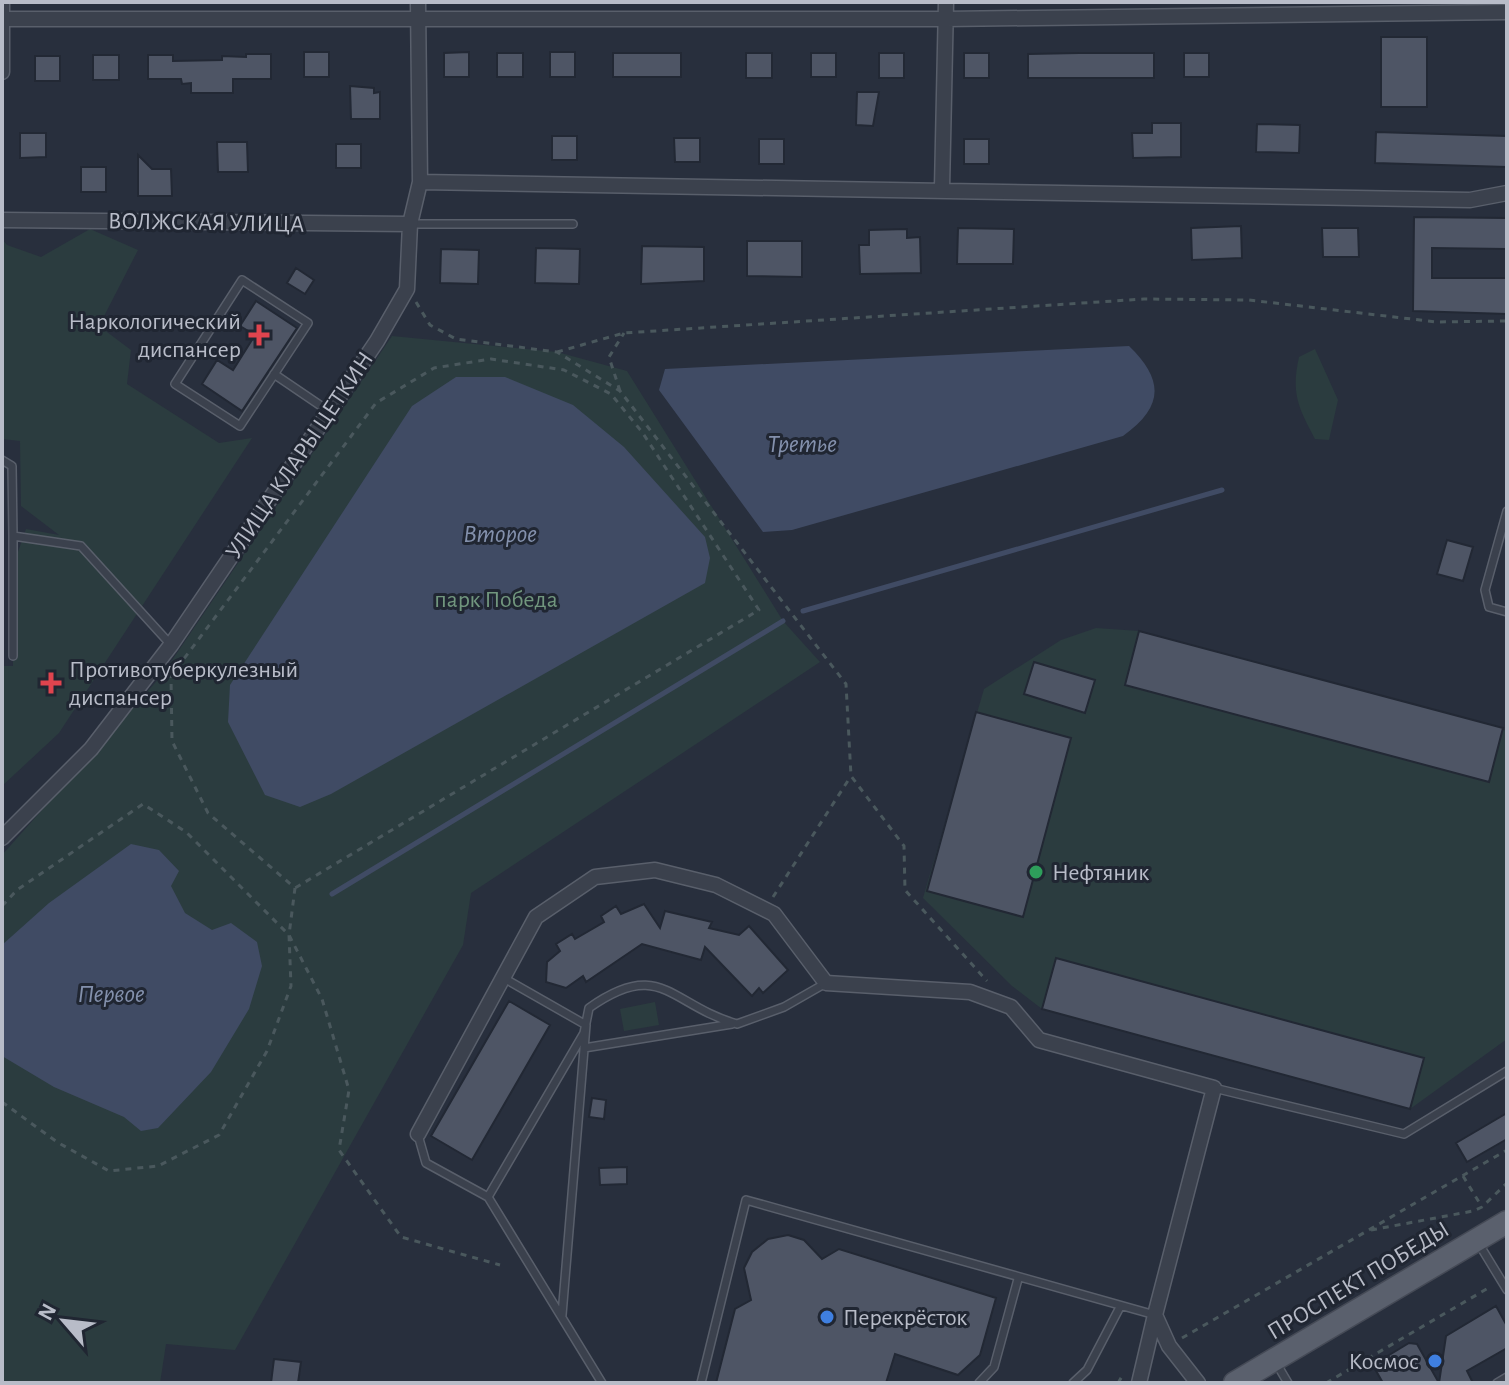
<svg xmlns="http://www.w3.org/2000/svg" width="1509" height="1385" viewBox="0 0 1509 1385" font-family="'Alegreya Sans',sans-serif">
<style>
.green{fill:#2b3c3f}
.water{fill:#404b64}
.lines{fill:none;stroke-linecap:round;stroke-linejoin:round}
.stream{stroke:#404b64;stroke-width:5}
.building{fill:#4e5565;stroke:#222834;stroke-width:2}
.lane-casing{stroke:#595f6b;stroke-width:10}
.street-casing{stroke:#595f6b;stroke-width:17}
.primary-casing{stroke:#454a56;stroke-width:25}
.path{stroke:#4a585d;stroke-width:3;stroke-dasharray:6 6;stroke-linecap:butt}
.lane{stroke:#3b414d;stroke-width:7}
.street{stroke:#3b414d;stroke-width:14}
.primary{stroke:#5a606d;stroke-width:22}
.health-dot{fill:#e0444e;stroke:#202632;stroke-width:3}
.leisure-dot{fill:#2e9e5b;stroke:#202632;stroke-width:3}
.shop-dot{fill:#3f7fe0;stroke:#202632;stroke-width:3}
.labels{text-anchor:middle;stroke-width:6;stroke-linejoin:round;paint-order:stroke}
.street-label{font-size:24px;fill:#b8bcc8;stroke:#202632}
.poi-label{font-size:24px;fill:#b8bcc8;stroke:#202632;text-anchor:start}
.park-label{font-size:24px;fill:#71967e;stroke:#202632}
.water-label{font-size:26px;font-style:italic;fill:#8390ac;stroke:#202632}
</style>
<rect width="100%" height="100%" fill="#282f3d"/>
<path class="green" d="M90,229l48,21 -39,76 32,24 -4,34 92,59 33,-5 -193,295 -57,53v-120h11l-1,-97 14,-40 33,6 -38,-29 -1,-65 -18,-2v-200l5,6 34,12z
M392,336l165,16 70,19 156,250 37,41 -349,231 -8,52 -228,405 -69,-6 -6,39h-158v-528l160,-180z
M1315,349l23,51 -9,40 -14,-1c-17,-32 -24,-46 -16,-82z
M1096,628l43,3 368,100v308l-97,70 -368,-100 -30,-23 -89,-88 61,-209 77,-49z
M655,1002l4,23 -35,6 -4,-22z"/>
<path class="water" d="M1129,346c36,35 34,61 -6,90l-331,94 -29,2 -104,-142 6,-21z
M456,377h49l68,28 51,42 81,90 5,21 -5,25 -374,211 -31,13 -35,-12 -37,-73 2,-37 182,-279z
M131,844l28,6 20,21 -8,15 14,27 27,17 19,-7 26,19 5,24 -13,43 -38,63 -53,56 -17,3 -17,-14 -70,-30 -52,-31v-111l47,-42z"/>
<g class="lines">
<path class="stream" d="M803,611l419,-121
M332,894l451,-273"/>
</g>
<path class="building" d="M1381,37h46v70h-46z
M304,52h25v25h-25z
M469,52v25h-25v-24z
M550,52h25v25h-25z
M497,53h26v24h-26z
M613,53h68v24h-68z
M746,53h26v25h-26z
M811,53h25v24h-25z
M879,53h25v25h-25z
M964,53h25v25h-25z
M1079,53h75v25h-126v-24z
M1184,53h25v24h-25z
M246,54h25v25h-38v14h-42v-10l-9,1 -1,-5h-33v-24h25v6l49,-1v-4l24,1z
M93,55h26v25h-26z
M35,56h25v25h-25z
M350,86l24,2v5l6,-1v27h-29z
M857,92h22l-6,34 -17,-1z
M1152,123h29v34l-48,1 -1,-25h20z
M1257,124l43,1 -1,28 -43,-1z
M1376,132l131,4v31l-132,-4z
M20,133h26v24l-26,1z
M552,136h25v24h-25z
M674,138h26v24h-25z
M759,139h25v25h-25z
M964,139h25v25h-25z
M217,142h30l1,30h-30z
M336,144h25v24h-25z
M138,155l14,14h19l1,27h-34z
M81,167h25v25h-25z
M1414,217l93,1v31l-75,-1v30h75v36l-94,-3z
M1241,226l1,32 -50,2 -1,-32z
M958,228l56,1 -1,35h-56z
M1322,228h36l1,29h-36z
M907,229v9l13,-1 1,36 -61,1 -1,-29h10v-15z
M747,241h55v36l-55,-1z
M642,246l62,1v34l-63,3z
M536,248l44,1 -1,35 -44,-1z
M441,249l38,1 -1,34 -38,-1z
M296,268l18,12 -9,14 -18,-11z
M256,301l41,27 -55,83 -40,-27 15,-24 16,10 22,-35 -15,-9z
M1447,540l26,7 -10,34 -26,-7z
M1139,631l364,97 -14,54 -364,-97z
M1034,662l61,18 -10,33 -61,-19z
M976,712l95,26 -48,179 -96,-26z
M644,904l16,24 5,-17 47,11 -3,6 30,7 10,-9 39,44 -25,23 -4,-5 -7,8 -47,-49 -4,13 -59,-16 -56,38 -3,-6 -17,12 -20,-6 1,-20 13,-11 -4,-7 16,-10 3,5 29,-17 -3,-6 15,-10 5,8z
M1056,958l368,100 -14,51 -368,-100z
M509,1001l41,24 -78,135 -41,-24z
M592,1098l14,2 -2,19 -15,-2z
M1507,1113v26l-40,23 -11,-19z
M627,1167v17l-27,1 -1,-17z
M788,1235l16,5 18,19 17,-10 157,49 -16,57 -22,20 -63,-21 -9,29h-170l19,-74 16,-9 -7,-32 8,-16 16,-13z
M1496,1306l11,20v22l-40,23 6,12h-90l-8,-14 1,-6 33,-20 8,1 22,39 7,-47z
M274,1359l27,3 -3,21h-27z"/>
<g class="lines">
<defs>
<path id="lane" d="M411,224h162
M242,280l66,43 -68,103 -65,-42z
M274,374l53,36
M2,460l10,6 1,70 68,10 90,99
M1507,511l-22,79 4,17 18,5
M13,536v120
M502,977l84,48 -24,290
M584,1048l148,-24
M1214,1088l190,46 103,-63
M418,1135l8,28 62,34 114,186
M488,1197l96,-164 5,-25c72,-51 81,-3 148,16l47,-17 42,-24
M1479,1244l28,46
M1275,1361l13,22
M701,1383l45,-183 409,115
M979,1383l15,-16 24,-88
M1073,1383l14,-13 33,-63
M1497,1383l10,-6"/>
<path id="street" d="M2,19h944l561,-7
M2,72v-70
M420,182l1050,18 37,-7
M942,188l4,-186
M2,220l408,4
M2,838l89,-89 80,-104 206,-304 30,-52 3,-65 10,-42 -2,-180
M418,1134l118,-217 59,-40 60,-7 61,15 58,29 52,69 144,9 41,15 28,33 175,48 -59,227 14,31 29,37
M1139,1383l16,-68"/>
<path id="primary" d="M1235,1383l272,-161"/>
</defs>
<use href="#lane" class="lane-casing"/>
<use href="#street" class="street-casing"/>
<use href="#primary" class="primary-casing"/>
<path class="path" d="M416,302l14,23 26,14 101,13 63,39 226,293 5,92 53,70 1,44 82,91
M557,352l67,-19 520,-34 105,1 188,22 70,-1
M620,391l-11,-34 15,-24
M773,897l78,-121
M2,906l15,-16 126,-86 43,28 103,103 33,64 27,91 -10,60 62,87 99,28
M2,1102l55,40 52,29 49,-5 61,-31 48,-84 24,-65 -2,-51 6,-47 -87,-75 -36,-72 -1,-65 205,-273 58,-35 57,-9 73,11 47,24 31,38 117,178 -464,278
M1463,1176l19,31
M1371,1230l102,-19 9,-4 25,-24
M1182,1338l325,-188
M1118,1383l6,-10
M1326,1383l164,-96"/>
<use href="#lane" class="lane"/>
<use href="#street" class="street"/>
<use href="#primary" class="primary"/>
</g>
<g class="health-dot">
<path d="M255 323h8v8h8v8h-8v8h-8v-8h-8v-8h8z"/>
<path d="M47 671h8v8h8v8h-8v8h-8v-8h-8v-8h8z"/>
</g>
<circle class="leisure-dot" cx="1036" cy="872" r="8"/>
<g class="shop-dot">
<circle cx="827" cy="1317" r="8"/>
<circle cx="1435" cy="1361" r="8"/>
</g>
<g class="labels">
<g class="street-label">
<text transform="translate(206 222) rotate(1)" y="8">ВОЛЖСКАЯ УЛИЦА</text>
<text transform="translate(299 455) rotate(-56)" y="8">УЛИЦА КЛАРЫ ЦЕТКИН</text>
<text transform="translate(1358 1280) rotate(-31)" y="8">ПРОСПЕКТ ПОБЕДЫ</text>
</g>
<g class="poi-label">
<text x="241" y="329" text-anchor="end">Наркологический<tspan x="241" dy="28">диспансер</tspan></text>
<text x="69" y="677">Противотуберкулезный<tspan x="69" dy="28">диспансер</tspan></text>
<text x="1052" y="880">Нефтяник</text>
<text x="843" y="1325">Перекрёсток</text>
<text x="1419" y="1369" text-anchor="end">Космос</text>
</g>
<g class="park-label">
<text x="496" y="607">парк Победa</text>
</g>
<g class="water-label">
<text x="802" y="452">Третье</text>
<text x="500" y="542">Второе</text>
<text x="111" y="1002">Первое</text>
</g>
</g>
<rect width="1509" height="1385" fill="none" stroke="#b8bcc8" stroke-width="8"/>
<g transform="translate(64 1321) rotate(298)" stroke="#202632" stroke-width="6" paint-order="stroke">
<path d="M0-6L14 30L0 20L-14 30Z" fill="#b8bcc8"/>
<text y="-12" font-size="22" font-weight="bold" text-anchor="middle" fill="#b8bcc8">N</text>
</g>
</svg>
